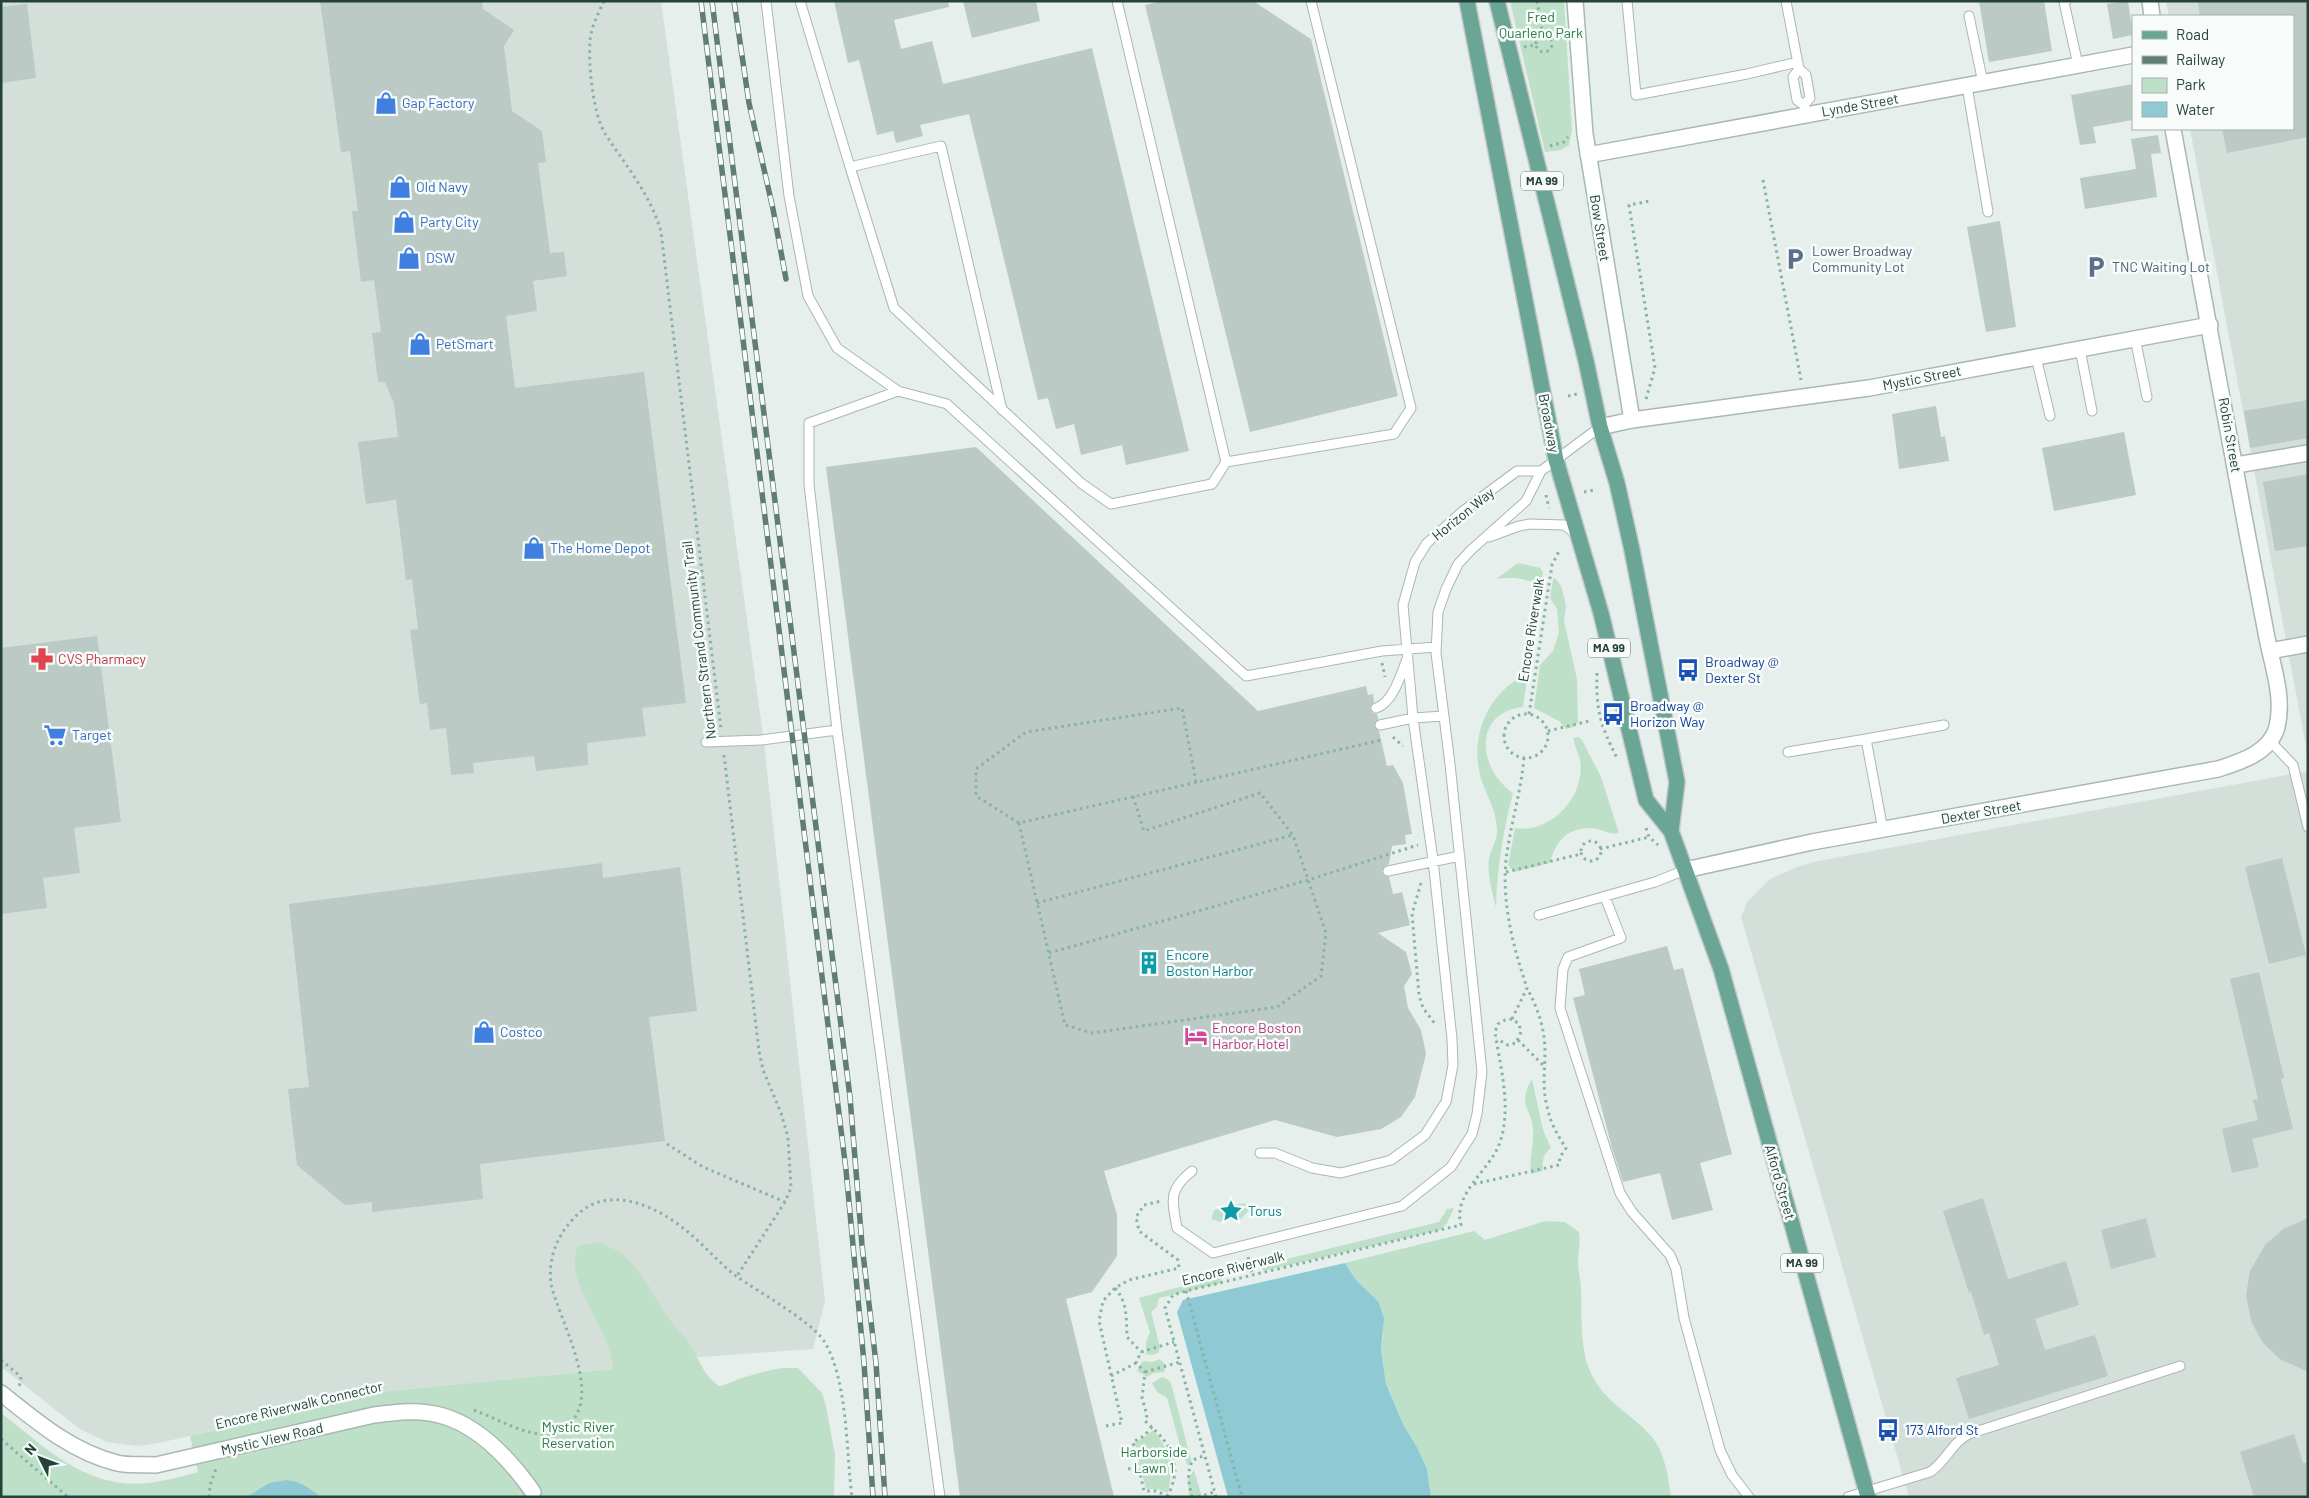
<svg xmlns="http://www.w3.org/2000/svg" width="2309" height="1498" viewBox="0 0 2309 1498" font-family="Barlow,sans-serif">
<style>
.built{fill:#d4dfda}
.green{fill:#bfe0c8}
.water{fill:#8ec9d4}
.building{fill:#bbcac4}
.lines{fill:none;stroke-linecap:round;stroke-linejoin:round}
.service-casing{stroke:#a8b8b2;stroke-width:11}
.minor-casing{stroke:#a8b8b2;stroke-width:18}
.tertiary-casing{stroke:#a8b8b2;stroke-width:18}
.secondary-casing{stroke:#a4bbb3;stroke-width:18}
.primary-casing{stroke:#c2cac8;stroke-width:18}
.path{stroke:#86b3a5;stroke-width:3;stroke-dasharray:2.5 4;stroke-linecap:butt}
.service{stroke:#fff;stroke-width:9}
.minor{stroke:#fff;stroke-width:15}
.tertiary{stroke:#fff;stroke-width:15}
.secondary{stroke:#fff;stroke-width:15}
.primary{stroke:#6aa596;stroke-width:15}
.rail-casing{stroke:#5f7d75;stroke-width:5.5}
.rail{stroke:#f7fbf9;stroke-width:4;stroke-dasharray:11;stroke-linecap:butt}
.labels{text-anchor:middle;stroke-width:5;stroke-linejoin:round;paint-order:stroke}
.shield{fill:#f7fbf9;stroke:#637a73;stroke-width:1}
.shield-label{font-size:12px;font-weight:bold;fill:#24423a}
.park-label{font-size:14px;fill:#2d7a4b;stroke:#f7fbf9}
.shop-label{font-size:14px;fill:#366cbe;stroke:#f7fbf9;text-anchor:start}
.street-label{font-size:14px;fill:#24423a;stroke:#f7fbf9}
.service-label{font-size:14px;fill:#4e5e75;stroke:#f7fbf9;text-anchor:start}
.health-label{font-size:14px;fill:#be3a42;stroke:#f7fbf9;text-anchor:start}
.transit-label{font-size:14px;fill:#164399;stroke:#f7fbf9;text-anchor:start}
.culture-label{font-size:14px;fill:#0d838f;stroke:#f7fbf9;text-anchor:start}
.hotel-label{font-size:14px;fill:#b23c85;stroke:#f7fbf9;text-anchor:start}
</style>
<rect width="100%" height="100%" fill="#e6efeb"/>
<path class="built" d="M1,1h660l103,741 61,559 -12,48 -113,8 -32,5 -53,-43 -2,50 -234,23 -220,51 -22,3 -30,-4 -27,-13 -79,-62z
M2166,1h142v756l-118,-628h103v-113h-124z
M2308,771v726h-399l-168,-580 6,-15 23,-23 27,-12 21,-6z"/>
<path class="green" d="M1510,1h54l8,129 -3,15 -8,5 -16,2z
M1518,563l22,5 3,4 -2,15c-16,-10 -27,-10 -45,-8z
M1555,578l6,8 5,19 -2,16 13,58 1,43 -4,5 -8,2 -7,-8 -25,-13 6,-43 13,-14 6,-19 -2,-23 -7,-11 3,-19z
M1528,673l-5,34c-51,6 -45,62 -10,86 -10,39 -16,75 -17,114 -4,-16 -9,-32 -7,-48 2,-10 9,-20 8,-30 -1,-19 -10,-33 -16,-50 -12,-43 7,-87 47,-106z
M1578,737l4,3 19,37 18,56c-11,2 -17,-4 -27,-5 -26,0 -36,13 -42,35l-36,9 -6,-7 7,-37c36,6 71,-32 65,-68 -2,-7 -5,-15 -7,-22z
M1532,1079l11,51 8,18c-8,6 -9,13 -8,23l-12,3c-2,-14 2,-25 2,-39 2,-25 -18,-27 -1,-56z
M1244,1203l6,6 -9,10 -9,-1 -8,5 -13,-4 3,-9z
M1454,1208l-7,15 -7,7 -177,41 -1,-6 177,-43 8,-13z
M1545,1221l20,1 14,10c2,10 -1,20 -1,30 0,9 3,18 3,27 1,28 -2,65 13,90 14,25 39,36 57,57 14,16 17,40 20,61h-240l-4,-28 -10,-22 -14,-23 -17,-40 -5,-35 2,-15 -5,-33 -22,-21 -11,-17 129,-32 11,9z
M595,1242c41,9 52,44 72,74 7,11 17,19 24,30 9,15 13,30 28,40 9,-1 15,-6 23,-8 18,-5 37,-12 56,-10l24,25 4,13 9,49 -1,42h-513c-32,-25 -42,-19 -74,0h-246v-84c50,39 91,82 160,68 12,-2 25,-6 37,-9l-8,-36 189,-44 234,-23c-1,-39 -52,-89 -35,-123z
M1221,1276v7l-62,15 -2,9 -6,5 9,35 -2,6 -6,2 -6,-1v-12l4,-10 -11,-34z
M1160,1359l6,6 -2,7 -10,1 -7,4 -10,-6 6,-10 9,1z
M1162,1377l5,2 4,4 21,81 -4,1 -5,-9 -16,-58 -10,-6 -5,-9z
M1154,1430c17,24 20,34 14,63l-11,-4h-11l-11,-46z
M1194,1470l8,27h-13l-1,-18z"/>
<path class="water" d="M1345,1263l11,17 22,21 6,17 -3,31 5,35 17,40 14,23 10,22 4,28h-203l-51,-185 6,-12z
M286,1480c15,1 23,8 35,17h-74l22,-14z"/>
<path class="building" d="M320,1h162l1,8 31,21 -10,16 8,65 30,20 4,31 -8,1 12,90 14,-1 3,24 -34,5 4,30 -31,5 9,72 129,-16 42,331 -44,5 4,28 -59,7 1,22 -52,6 -2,-15 -61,7 1,10 -23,2 -5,-47 -16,2 -3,-27 -7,1 -10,-74 8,-1 -6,-50 -6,1 -10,-80 -30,4 -8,-62 40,-5 -4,-33 -9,-22h-7l-6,-49 9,-1 -7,-52 -13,2 -9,-71h6l-8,-60 -9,1z
M834,1h114l1,6 -55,13 7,29 31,-8 11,43 149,-36 97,403 -63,14 -4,-20 -41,10 -7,-31 -18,5 -8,-31 -10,2 -69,-286 -49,11 3,11 -27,7 -3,-12 -16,4 -18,-75 -11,3z
M963,1h73l4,20 -68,17z
M1162,1h91l58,38 87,357 -148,36 -105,-427z
M1979,1h65l8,50 -63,11z
M2128,1l5,34 -20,4 -6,-35z
M2198,1h110v136l-81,16 -5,-24h71v-113h-93z
M27,4l9,74 -35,5v-76z
M2133,84v36l-40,7 3,16 -16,2 -9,-50z
M2158,135l3,18 -10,1 6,43 -72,12 -5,-31 56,-9 -5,-30z
M2000,221l16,106 -30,5 -19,-105z
M2308,400v38l-58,10 -6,-37z
M1936,406l5,31 4,-1 4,25 -50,8 -7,-55z
M2124,432l12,63 -82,16 -12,-63z
M976,447l282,264 108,-25 2,9 5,-1 1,8 -4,6 2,5 5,1 1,5 -4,7 5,5 8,35 6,-1 10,18 9,51 -7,1 1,9 -14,2 -3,18 -5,3 -2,5 2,3 5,2 4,17 9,-2 8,33 -32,8 28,19 6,22 -8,12 4,22 13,22 5,24 -11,43 -14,20 -20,12 -44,8 -62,-17 -171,51 13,44v41l-25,36 -26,7 48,198h-154l-134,-1030z
M2308,474v72l-33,5 -12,-69z
M97,636l24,186 -47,6 6,45 -37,5 4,30 -46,6v-266z
M2282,858l24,97 -37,9 -24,-97z
M602,863l1,15 77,-11 17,144 -48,6 16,124 -185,23 3,35 -111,13v-10l-27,3 -48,-40 -9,-76 21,-2 -20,-183z
M1667,946l7,24 9,-2 49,186 -32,9 13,47 -41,10 -12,-47 -37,9 -11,-34 -39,-150 12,-3 -6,-26z
M2259,972l25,106 -3,1 12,50 -41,10 7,28 -27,6 -10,-44 36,-9 -5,-20 5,-1 -28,-120z
M1983,1198l25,81 58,-18 13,44 -44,14 10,31 50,-15 13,41 -139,43 -13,-41 43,-13 -10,-32 -5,2 -13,-43 -2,1 -26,-82z
M2146,1218l10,39 -45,12 -10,-39z
M2308,1218v154l-28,-13 -17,-16 -12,-22 -5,-26 4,-24 15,-26 18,-16z
M2294,1434l9,29 5,-1v35h-54l-14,-45z"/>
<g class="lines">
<defs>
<path id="service" d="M766,1l23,195 19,100 29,52 61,43
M800,1l50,166
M1627,1l9,94 111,-21 51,-12
M1786,1l13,68 7,6 4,23 -6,7 2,10
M2066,1l-2,1 14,63
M1969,16l14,67
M1799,69l-6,8 4,23 7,5
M1967,86l21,126
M2135,338l12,59
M2080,349l12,62
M2036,357l14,59
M1002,410l-61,-264 -91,21 44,141 187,175 30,21 101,-20 14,-22 -109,-461
M1226,462l168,-28 17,-26 -100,-407
M1489,537l30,-11 11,-2 34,1 14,10
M1376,708c17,-5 25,-34 31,-49
M1380,725l33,-7 31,-2
M2269,740l24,25 15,62
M706,742l55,-2 76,-10
M1788,752l78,-13
M1883,830l-17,-91 78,-14
M1388,871l72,-15
M1605,897l16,41 -53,19 -5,12 -3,39 60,185 12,19 38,43 6,14 8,49 36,132 12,25 17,22
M1539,915l116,-33 30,-12
M1260,1153h15l37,15 29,5 50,-13 34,-25 21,-33 7,-37 -1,-26 -19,-179 -20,-142 -10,-113 12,-43 12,-19 36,-32 54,-40h24l59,-44
M1192,1171c-24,19 -20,29 -15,57l36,25 189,-47 49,-39 21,-33 5,-20 5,-42 -32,-308 -14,-111 2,-41 8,-23 12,-25 13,-14 55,-49 15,-30
M940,1497l-103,-767 -28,-246v-61l89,-32 49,13 299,272 136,-25 54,-4
M1848,1497l82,-25c16,-10 22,-30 39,-38l211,-68"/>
<path id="minor" d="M1588,155l545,-100
M1632,420l237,-32 341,-63
M2236,465l72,-12
M2270,651l38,-7
M1,1393c35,28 71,59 116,70 12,3 26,1 39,2l218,-50c23,-3 46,-6 69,1 38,11 68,45 90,76"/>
<path id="tertiary" d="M2150,1l2,15
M1685,870l127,-28 406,-73c22,-7 52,-16 59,-42 7,-30 -4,-59 -10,-89 -6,-33 -13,-67 -19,-100 -26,-136 -50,-273 -75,-409"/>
<path id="secondary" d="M1575,1l10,133 47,286 -32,7"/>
<path id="primary" d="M1467,1l89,459 45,153 45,187 25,31 50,138 147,528
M1497,1l89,360 14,66 17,56 15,67 45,232 -6,49"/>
</defs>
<use href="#service" class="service-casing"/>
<use href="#minor" class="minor-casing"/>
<use href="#tertiary" class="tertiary-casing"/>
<use href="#secondary" class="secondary-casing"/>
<use href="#primary" class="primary-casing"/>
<path class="path" d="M604,1c-6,13 -13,26 -14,40 -2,23 3,75 16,94 20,31 45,60 55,97l60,497
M1537,1l6,35
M1536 44a8 8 0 1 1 16 0a8 8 0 1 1-16 0Z
M1524,47l12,-2
M1550,146l14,-4 4,-5
M1763,180l38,200
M1568,396l9,-2
M1646,399l9,-31 -26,-163 21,-4
M1584,492l10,-2
M1546,495l3,13
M1382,663l3,14
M1597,673c-1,38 3,51 20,85
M1504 736a22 22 0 1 1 44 0a22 22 0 1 1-44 0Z
M1529,714l23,-149 7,-14
M1548,731l41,-10
M1393,737l10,9
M724,755l35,296 4,19 18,43 7,24 3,51 -6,14 -48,74
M1196,782l-14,-74 -156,24 -50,37v27l43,27c121,-28 241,-55 362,-83
M1019,823l46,202 27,8 185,-26 44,-31 5,-43 -33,-98 -33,-42 -116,38 -11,-35
M1646,828l3,9 9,8
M1581 851a10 10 0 1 1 20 0a10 10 0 1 1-20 0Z
M1600,849l49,-12
M1506,872l75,-18
M1421,883l-9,31 7,81 4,13 13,17
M1037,903l256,-68
M1049,953l259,-73 110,-35
M1512,1019l15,-31c-14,-42 -25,-83 -21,-128 4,-34 15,-67 18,-102
M1518,1040l26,26
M667,1144l36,23 82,35
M1474,1184l85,-19 1,-8 6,-9c-9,-13 -16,-26 -19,-42 -5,-18 -2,-36 -2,-54 0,-23 -7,-43 -18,-64
M1248,1257l4,17
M1115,1288c13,15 11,31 12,49l14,15
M1186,1291l56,206
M1,1360l19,16 1,3 -2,8
M1145,1372l35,-10
M1111,1376l25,-13
M474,1410c21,8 43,21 65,24 11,1 21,-2 29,-9 36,-30 -9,-105 -17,-141 -3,-25 5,-47 23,-66 33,-36 83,-12 114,14 17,14 31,31 48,44 21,15 75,45 88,65 24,39 22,110 28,156
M1106,1426l16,-3 -23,-102 4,-20 12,-13 14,-8 50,-12 -1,-8 -39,-29 -3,-14 8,-12 17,-4
M1152,1427l-8,9 -11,6 11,49h12l12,5
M1,1439l67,58
M1128,1469l11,-2
M209,1497l1,-12 7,-19
M1168,1497c2,-6 5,-13 6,-19 5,-25 -12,-42 -29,-57l2,-6 -5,-17 3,-26 -9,-9 5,-11 33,-10
M1192,1497c-3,-13 -6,-25 1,-37l12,-5
M1198,1497l16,-5
M1216,1497l-51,-189 8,-13 13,-4 275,-66c-9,-32 30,-55 39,-83 12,-35 0,-76 -5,-110l3,-8 7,-4 7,-1 7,5 2,8 -5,11 -8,2 -11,-6"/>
<use href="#service" class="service"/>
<use href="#minor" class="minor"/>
<use href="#tertiary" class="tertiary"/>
<use href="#secondary" class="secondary"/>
<use href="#primary" class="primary"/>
<defs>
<path id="rail" d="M701,1l145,1169 18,193 9,134
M712,1l138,1096 12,148 14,118 9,134
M734,1l15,102 24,106 13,70"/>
</defs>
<use href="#rail" class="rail-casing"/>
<use href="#rail" class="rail"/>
</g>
<defs>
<symbol id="shop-bare" viewBox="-9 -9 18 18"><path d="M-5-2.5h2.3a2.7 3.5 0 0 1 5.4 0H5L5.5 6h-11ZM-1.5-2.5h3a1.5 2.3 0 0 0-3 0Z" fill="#3f7fe0" stroke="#f7fbf9" stroke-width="2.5" paint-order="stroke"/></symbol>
<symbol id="parking-bare" viewBox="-9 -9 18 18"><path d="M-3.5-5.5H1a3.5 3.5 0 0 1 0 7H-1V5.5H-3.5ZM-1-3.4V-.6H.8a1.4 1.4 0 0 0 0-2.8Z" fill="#5c6f8a" stroke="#f7fbf9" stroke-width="2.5" paint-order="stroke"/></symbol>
<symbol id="pharmacy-bare" viewBox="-9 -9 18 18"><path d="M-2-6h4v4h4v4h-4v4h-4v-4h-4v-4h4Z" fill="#e0444e" stroke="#f7fbf9" stroke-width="2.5" paint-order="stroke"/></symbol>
<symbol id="bus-bare" viewBox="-9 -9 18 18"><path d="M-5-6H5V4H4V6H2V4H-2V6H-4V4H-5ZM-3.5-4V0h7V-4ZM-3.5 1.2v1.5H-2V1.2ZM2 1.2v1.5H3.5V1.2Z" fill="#1a4fb4" stroke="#f7fbf9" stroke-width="2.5" paint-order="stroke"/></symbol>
<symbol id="supermarket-bare" viewBox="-9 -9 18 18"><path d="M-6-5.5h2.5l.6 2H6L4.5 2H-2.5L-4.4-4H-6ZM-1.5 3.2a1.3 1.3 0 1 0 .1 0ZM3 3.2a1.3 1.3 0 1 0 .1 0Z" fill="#3f7fe0" stroke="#f7fbf9" stroke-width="2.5" paint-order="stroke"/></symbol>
<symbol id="building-bare" viewBox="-9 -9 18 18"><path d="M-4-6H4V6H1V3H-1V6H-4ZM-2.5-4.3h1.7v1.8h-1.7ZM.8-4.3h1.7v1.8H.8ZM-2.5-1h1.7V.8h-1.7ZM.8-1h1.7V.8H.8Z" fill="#0f9aa8" stroke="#f7fbf9" stroke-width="2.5" paint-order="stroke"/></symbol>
<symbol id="hotel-bare" viewBox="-9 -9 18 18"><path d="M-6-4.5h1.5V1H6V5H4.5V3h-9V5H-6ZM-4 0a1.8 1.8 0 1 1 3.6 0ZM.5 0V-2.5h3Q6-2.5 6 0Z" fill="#d1479c" stroke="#f7fbf9" stroke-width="2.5" paint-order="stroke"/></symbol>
<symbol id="sight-bare" viewBox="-9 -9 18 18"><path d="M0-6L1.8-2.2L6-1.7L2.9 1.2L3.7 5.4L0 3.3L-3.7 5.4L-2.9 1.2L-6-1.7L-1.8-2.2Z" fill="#0f9aa8" stroke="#f7fbf9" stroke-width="2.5" paint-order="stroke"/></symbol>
</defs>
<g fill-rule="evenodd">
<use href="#shop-bare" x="370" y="87" width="32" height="32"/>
<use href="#shop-bare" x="384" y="171" width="32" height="32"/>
<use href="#shop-bare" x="388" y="206" width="32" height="32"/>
<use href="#shop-bare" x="393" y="242" width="32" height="32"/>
<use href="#parking-bare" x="1779" y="243" width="32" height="32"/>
<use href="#parking-bare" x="2080" y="251" width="32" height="32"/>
<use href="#shop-bare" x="404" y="328" width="32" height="32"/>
<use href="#shop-bare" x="518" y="532" width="32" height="32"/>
<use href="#pharmacy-bare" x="26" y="643" width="32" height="32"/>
<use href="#bus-bare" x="1672" y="654" width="32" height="32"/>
<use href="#bus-bare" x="1597" y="698" width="32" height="32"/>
<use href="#supermarket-bare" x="39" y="719" width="32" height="32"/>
<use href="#building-bare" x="1133" y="947" width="32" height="32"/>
<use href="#shop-bare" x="468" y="1016" width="32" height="32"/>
<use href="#hotel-bare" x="1180" y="1020" width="32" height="32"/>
<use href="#sight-bare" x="1215" y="1195" width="32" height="32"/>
<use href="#bus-bare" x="1872" y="1414" width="32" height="32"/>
</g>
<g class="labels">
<g class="shield">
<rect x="1521" y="171.5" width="42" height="19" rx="4"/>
<rect x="1588" y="638.5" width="42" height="19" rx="4"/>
<rect x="1781" y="1253.5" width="42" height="19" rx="4"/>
</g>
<g class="shield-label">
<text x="1542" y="185">MA 99</text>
<text x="1609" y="652">MA 99</text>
<text x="1802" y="1267">MA 99</text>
</g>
<g class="park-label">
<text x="1541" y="22">Fred<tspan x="1541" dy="16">Quarleno Park</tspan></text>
<text x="578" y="1432">Mystic River<tspan x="578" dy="16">Reservation</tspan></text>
<text x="1154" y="1457">Harborside<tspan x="1154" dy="16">Lawn 1</tspan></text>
</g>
<g class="shop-label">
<text x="402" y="108">Gap Factory</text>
<text x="416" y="192">Old Navy</text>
<text x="420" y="227">Party City</text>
<text x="426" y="263">DSW</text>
<text x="436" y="349">PetSmart</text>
<text x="550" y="553">The Home Depot</text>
<text x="72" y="740">Target</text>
<text x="500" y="1037">Costco</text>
</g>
<g class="street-label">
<text transform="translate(1860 105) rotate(-10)" y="5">Lynde Street</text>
<text transform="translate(1600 228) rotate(81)" y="5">Bow Street</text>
<text transform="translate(1922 378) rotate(-11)" y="5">Mystic Street</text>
<text transform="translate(1549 423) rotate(79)" y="5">Broadway</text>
<text transform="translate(2230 435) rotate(80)" y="5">Robin Street</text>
<text transform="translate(1463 514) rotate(-39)" y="5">Horizon Way</text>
<text transform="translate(1531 630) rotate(-81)" y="5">Encore Riverwalk</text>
<text transform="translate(699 640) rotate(-97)" y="5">Northern Strand Community Trail</text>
<text transform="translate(1981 812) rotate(-10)" y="5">Dexter Street</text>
<text transform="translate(1780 1182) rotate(74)" y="5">Alford Street</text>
<text transform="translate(1233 1268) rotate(-14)" y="5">Encore Riverwalk</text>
<text transform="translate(299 1405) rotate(-13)" y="5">Encore Riverwalk Connector</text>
<text transform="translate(272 1439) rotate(-13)" y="5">Mystic View Road</text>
</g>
<g class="service-label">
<text x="1812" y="256">Lower Broadway<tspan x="1812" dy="16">Community Lot</tspan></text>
<text x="2112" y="272">TNC Waiting Lot</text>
</g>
<g class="health-label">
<text x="58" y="664">CVS Pharmacy</text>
</g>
<g class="transit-label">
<text x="1705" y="667">Broadway @<tspan x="1705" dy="16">Dexter St</tspan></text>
<text x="1630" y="711">Broadway @<tspan x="1630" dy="16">Horizon Way</tspan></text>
<text x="1905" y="1435">173 Alford St</text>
</g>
<g class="culture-label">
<text x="1166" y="960">Encore<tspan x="1166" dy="16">Boston Harbor</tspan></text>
<text x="1248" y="1216">Torus</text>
</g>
<g class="hotel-label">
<text x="1212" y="1033">Encore Boston<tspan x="1212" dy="16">Harbor Hotel</tspan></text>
</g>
</g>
<rect width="2309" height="1498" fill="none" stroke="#24423a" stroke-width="5"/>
<rect x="2132" y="15" width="162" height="115" fill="#f7fbf9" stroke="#a3b1ad"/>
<rect x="2142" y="31" width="25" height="8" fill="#6aa596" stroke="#a3b1ad"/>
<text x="2176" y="40" font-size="15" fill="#24423a">Road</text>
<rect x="2142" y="56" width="25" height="8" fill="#5f7d75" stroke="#a3b1ad"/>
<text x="2176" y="65" font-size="15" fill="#24423a">Railway</text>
<rect x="2142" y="78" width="25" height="15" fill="#bfe0c8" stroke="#a3b1ad"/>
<text x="2176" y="90" font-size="15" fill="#24423a">Park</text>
<rect x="2142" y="102" width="25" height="15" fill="#8ec9d4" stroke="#a3b1ad"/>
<text x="2176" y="115" font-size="15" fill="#24423a">Water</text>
<g transform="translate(40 1458) rotate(312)" stroke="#f7fbf9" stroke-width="4" paint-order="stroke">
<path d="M0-4L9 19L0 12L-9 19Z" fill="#24423a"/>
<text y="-8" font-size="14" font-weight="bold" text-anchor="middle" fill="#24423a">N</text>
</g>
</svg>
